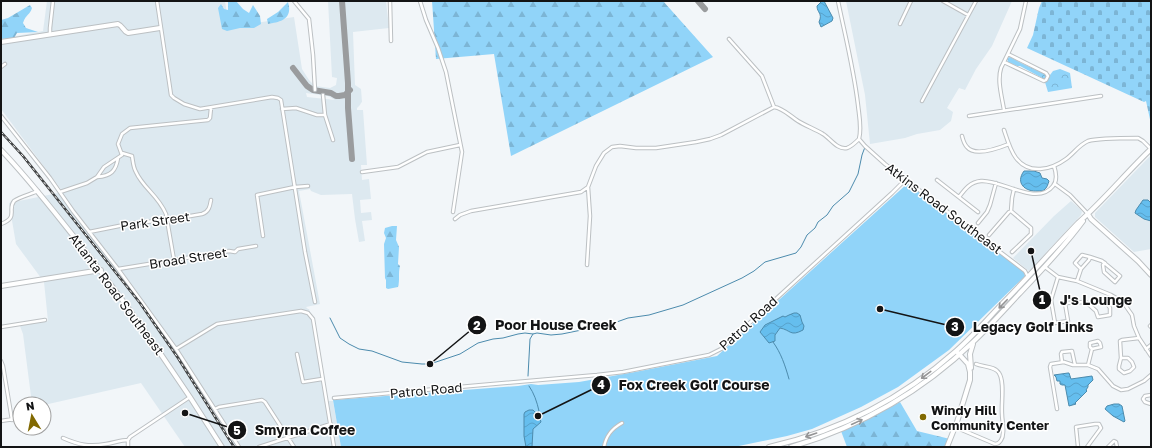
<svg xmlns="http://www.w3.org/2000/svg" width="1152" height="448" viewBox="0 0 1152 448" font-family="'Golos Text',sans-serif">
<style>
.built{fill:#dde9f0;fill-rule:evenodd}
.grass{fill:#91d4f9}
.forest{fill:url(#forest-firs)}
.cemetery{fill:url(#cemetery-stones)}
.park{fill:url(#park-crowns)}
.water{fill:url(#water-waves);stroke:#4c8bad}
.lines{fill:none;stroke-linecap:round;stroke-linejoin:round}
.stream{stroke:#4c8bad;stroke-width:1}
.taxiway{stroke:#9a9c9e;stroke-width:6}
.street-casing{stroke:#bcc0c3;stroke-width:4.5}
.secondary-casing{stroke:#bcc0c3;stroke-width:6}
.street{stroke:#fff;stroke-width:2.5}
.secondary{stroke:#fff;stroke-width:4}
.rail-casing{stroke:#414344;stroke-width:2.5}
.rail{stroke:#fff;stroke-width:1;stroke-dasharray:3;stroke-linecap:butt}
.oneway{stroke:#959596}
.poi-dot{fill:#816901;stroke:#fff;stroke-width:1.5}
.labels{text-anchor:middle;stroke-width:3;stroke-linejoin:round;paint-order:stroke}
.street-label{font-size:13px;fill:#131415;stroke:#fff}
.poi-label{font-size:13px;font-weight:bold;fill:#131415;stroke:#fff;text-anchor:start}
.leader{fill:none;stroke:#131415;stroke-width:1.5}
.callout-dot{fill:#131415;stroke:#fff;stroke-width:1.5}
.mark-label{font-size:12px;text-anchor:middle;font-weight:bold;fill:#fff}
.callout-label{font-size:14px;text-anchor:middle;font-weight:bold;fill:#131415;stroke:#fff;stroke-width:3;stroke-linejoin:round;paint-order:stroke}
</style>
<defs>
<pattern id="forest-firs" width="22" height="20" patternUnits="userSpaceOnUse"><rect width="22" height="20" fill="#91d4f9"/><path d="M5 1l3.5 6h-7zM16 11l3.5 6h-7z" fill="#7cb5d5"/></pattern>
<pattern id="cemetery-stones" width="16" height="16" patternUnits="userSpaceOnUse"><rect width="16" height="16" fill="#91d4f9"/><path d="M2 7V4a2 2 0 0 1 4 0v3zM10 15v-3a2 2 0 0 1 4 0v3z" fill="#7cb5d5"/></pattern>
<pattern id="park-crowns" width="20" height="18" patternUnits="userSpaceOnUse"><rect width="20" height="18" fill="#91d4f9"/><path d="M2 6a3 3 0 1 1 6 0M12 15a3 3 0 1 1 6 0" fill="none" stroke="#7cb5d5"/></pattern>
<pattern id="water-waves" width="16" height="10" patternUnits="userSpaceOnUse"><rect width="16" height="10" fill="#65beee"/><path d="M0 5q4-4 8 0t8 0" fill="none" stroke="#57a2cb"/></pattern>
</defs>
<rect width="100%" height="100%" fill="#f2f6f9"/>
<path class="built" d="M47,1h178l4,26 65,-10 8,52 7,11 6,6 15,2 6,-3 1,-7 -5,-1 -4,-76 -18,1v-1h76l3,27 -36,4 2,53 6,4 1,13 -1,1 -1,2 -3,3v2h6l4,55h-6l1,15 7,-1 2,20 -11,1 1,13 10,-1 1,8 -10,1 3,20 -6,1 -4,-23 -3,-25 -31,1 -10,-4 -1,-2 -11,2 21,113 -14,3 2,2h1l7,19 11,73h6l8,46h-156l-44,-64 -97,22v-1h-12l-9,-70 -3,-8 28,-5 -4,-39 -28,-38 -7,-41 54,-11 -62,-83v-70l42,-8zM306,93l22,3 7,4 -28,-3z
M846,1h166l-20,45 -16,23 -11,21 -6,-2 -12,20 6,4 -2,9 -11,9 -23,4 -12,4 -35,6 -5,-49z
M1151,155v94l-17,3 -39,-35v-4z
M1071,201l9,8 2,3 -1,3 -52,56 -16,-13 41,-42z"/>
<path class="grass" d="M908,183l102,78 14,11 1,4 -76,74 -51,37 -37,20 -49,22 -25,7 -53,11h-393l-8,-47 185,-14 13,-2 7,1 41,-3 56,-10 82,-16z"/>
<path class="forest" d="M228,1h8l7,8 6,4 4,-8 7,11 1,8 -7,4h-14l-13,3 -5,-2 -4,-21 3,-4 3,5 4,1z
M432,1h231l50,56 -202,99 -17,-102 -58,5z
M288,2c5,17 -7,20 -20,22l-1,-5 11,-7z
M30,5l2,3c-2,7 -6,6 -9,15l3,5 12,4 -21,1 -3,5 -13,1v-19l7,-2z
M392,226h5l-1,14 3,7 -1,17 2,2c-2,7 0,14 -2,21l-10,2 -2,-1v-8l-1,-2 -1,-34 2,-6 -2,-5 1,-5z
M900,402l17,29 33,8 -3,8h-100l-6,-16 33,-15z"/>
<path class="cemetery" d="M1042,1h109v123l-5,-23 -2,1 -117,-54 6,-13 6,-27z"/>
<path class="park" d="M1010,57l11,6 26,12h3l3,-4 7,-2 10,4 2,15 -24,4 -4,-13 -24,-13h-3l-9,-4 -1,-4z"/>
<path class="water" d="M822,1h2l9,17 -1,3 -11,6 -2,-5c4,-9 -2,-9 -2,-16z
M1024,171h10l6,2 2,5 5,1 2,2c-1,3 -2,7 -5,9 -1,1 -4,1 -6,1 -13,1 -23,-8 -14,-20z
M1143,200h5l3,3v18l-7,-2 -9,-6 1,-3z
M794,313h3l3,2 2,7 2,4 -1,4c-13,7 -12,0 -23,-2l-5,7v6l-6,2 -9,-11 5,-7 18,-9 2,1 4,-2z
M1068,373h1l2,6 21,-3 1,4 -5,5v2l-2,3 1,1 -12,12 1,1 -7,2 -4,-21h-3l-2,-1v-3h-3l-1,-4 -2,-2z
M1114,404h5l3,2 3,15 -1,1 -11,-6 -8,-7 2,-3z
M529,410h4l3,3 2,-1 3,10 -8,7 -1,18h-6l-2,-11v-22l1,-2z"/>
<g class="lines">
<path class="stream" d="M330,318l10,20 9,6 10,5 13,2 30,11 20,2h8l30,-10 18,-11 15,-4 10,-1 15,-4 7,-1 8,1 4,-1 14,2 11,-1 49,-10 17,-6 21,-3 34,-10 59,-27 12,-7 11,-9 31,-9 5,-6 6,-12 8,-7 3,-6 9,-7 6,-9 16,-14 9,-18 4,-19 3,-8
M773,342c8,11 12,23 16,37
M528,376l2,-37 3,-5
M529,386c5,7 8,16 10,25l-3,2"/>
<path class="taxiway" d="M342,1l6,82v25l4,51
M698,1l7,8
M293,68l14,18 6,4 18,3 5,3h3l6,-1 5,-5"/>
<defs>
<path id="street" d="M157,1l13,87 1,7 3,3 10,6 16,5 72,-12 6,1 3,2 24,152 10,50
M294,1l15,18 4,36 2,35
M390,1l1,40
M420,1l6,19 12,28 8,24 16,80 -9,60
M838,1c7,34 16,69 20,104 1,10 4,23 1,34
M943,1l25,14
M900,24l11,-23
M50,34v-6l3,-27
M729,39l33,37 12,31
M1004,62l40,19 2,-1 2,-4 -2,-3 -38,-19
M1,67l4,-3
M323,95l2,20 8,25
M922,101l54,-100
M282,109l14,-1 21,7h8
M1004,110c-2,-13 -7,-29 -3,-42l19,-39 6,-28
M1,116l49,62 23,33 45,58 58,80 63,98
M969,116l132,-20
M1004,130c3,9 6,20 12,28 13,17 35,12 50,1 8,-6 13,-14 22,-18 10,-3 39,-3 50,-3l5,3 8,8
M962,136c1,4 2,8 5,11 8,10 32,1 42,-3
M859,139l6,7 20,18 140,107 3,6
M122,153l10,3c1,5 1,11 4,16 7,16 22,23 30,42l8,46
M362,172l36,-5 29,-15 33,-7
M97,177c14,-1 19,-6 21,-19
M937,180l41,32
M1055,184l15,11 18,19
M60,192l27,-9 10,-6 7,-10 18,-12 -4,-11 4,-10 8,-6 78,-8 2,-2 1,-10
M959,197c6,-8 11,-15 22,-16 20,-2 56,26 72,5 5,-6 3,-14 1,-20
M1011,211l20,17v6l-19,18
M455,219l5,-4 11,-4 110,-19 7,-5 8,-21 8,-13 8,-6 8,-1 16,2h20l40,-6 14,-3 11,-4 53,-28c9,1 16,9 24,14 8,5 17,8 25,13 7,4 14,16 24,14 4,-1 9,-6 12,-9
M978,223l9,-11 3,-7 6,-22
M1,224c18,-7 6,-14 13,-23 5,-4 17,-7 24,-10
M89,232l45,-9 33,-3 35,-6c7,-2 8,-8 9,-14
M989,235l20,-23 2,-1 1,-13 2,-9
M263,236l-6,-41 38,-8 13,-1
M587,265l3,-49 -2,-29
M1045,267l13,10 19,4 34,14 12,7 9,13 2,11 5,12 12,18
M118,269l111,-18 6,1 3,-3 18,-3
M1081,269l-6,-6 7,-8 8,2
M1058,277l-7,23 4,23 13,-2 -3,-18 21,-1 10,9 2,6 12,-2v-7l-2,-3 3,-10
M1077,281l4,-12 8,-9 1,-3 12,4 18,15 -5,6 -11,-10 -1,-7 2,-2
M1151,325l-1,1 1,1
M1,327l44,-7
M176,349l41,-25 84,-13 7,2 5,6 21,128
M1146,349l5,-4
M297,354l6,28 19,-3
M1121,358h7l4,4 2,5 -4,4 -6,2 -5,-4v-3z
M1121,358l-1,-17 2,-1 17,-2
M1,361l2,5 9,54
M1062,362l-1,-8 1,-2 10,-1 3,14
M1088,365l4,-16 -2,-2v-4l8,-2 2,2 1,4 -9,2
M1151,395l-6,1 -2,3 2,3 6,2
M334,398l263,-23 26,-3 86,-17 12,-6 171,-156 13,-13
M215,409l4,-2 43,-7 3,2 29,45
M1057,409l-7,-42 1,-3 13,-2 9,3h15l10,4 15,17 8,4 7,-1 16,-8 7,-6
M1,421l19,-3
M955,427l40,17c5,0 8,-6 8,-11 1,-6 -1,-13 -1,-19 -1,-11 3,-32 -3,-41 -4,-7 -16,-6 -23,-9
M63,438c16,7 26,9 43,6 7,-1 15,-4 22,-4
M128,447v-7l2,-3 60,-40
M259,447l72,-23
M604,447c2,-11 7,-18 18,-24
M1078,447l-2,-20 19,-3h4l2,4 -14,19
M1108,447l6,-6 2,1 1,5"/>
<path id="secondary" d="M1,42l117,-18c5,2 5,7 10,9l32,-5
M1,150c27,28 50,58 74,88 53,67 102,137 147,209
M1088,214l3,5 47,42 13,14
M1,286l100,-16
M971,368l-1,-14 3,-10
M769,447c70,-16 134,-49 187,-96 16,-14 29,-29 43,-44 27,-27 52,-56 79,-84 26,-23 48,-50 73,-74
M791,447c68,-20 130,-55 182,-105 16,-15 31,-32 46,-48 22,-23 45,-47 64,-73
M947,447l10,-25 13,-42v-8l-2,-8 -10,-11"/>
</defs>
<use href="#street" class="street-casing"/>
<use href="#secondary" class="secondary-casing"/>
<use href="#street" class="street"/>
<use href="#secondary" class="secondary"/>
<defs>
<path id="rail" d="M1,132l22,24 117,147 38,55 56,89"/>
</defs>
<use href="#rail" class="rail-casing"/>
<use href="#rail" class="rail"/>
</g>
<defs><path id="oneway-shaft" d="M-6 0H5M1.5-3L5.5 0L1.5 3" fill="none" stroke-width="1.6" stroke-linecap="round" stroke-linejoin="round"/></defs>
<g class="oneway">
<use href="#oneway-shaft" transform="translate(1003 304) rotate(134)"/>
<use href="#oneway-shaft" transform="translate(926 375) rotate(143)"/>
<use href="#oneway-shaft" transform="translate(857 422) rotate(-25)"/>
<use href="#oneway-shaft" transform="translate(811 435) rotate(161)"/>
</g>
<circle class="poi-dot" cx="923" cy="417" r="4"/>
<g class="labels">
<g class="street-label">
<text transform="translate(944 208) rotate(37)" y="5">Atkins Road Southeast</text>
<text transform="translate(155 221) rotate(-8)" y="5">Park Street</text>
<text transform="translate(188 258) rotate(-9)" y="5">Broad Street</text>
<text transform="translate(117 294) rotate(53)" y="5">Atlanta Road Southeast</text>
<text transform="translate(748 323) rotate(-42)" y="5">Patrol Road</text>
<text transform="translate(426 390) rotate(-5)" y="5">Patrol Road</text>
</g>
<g class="poi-label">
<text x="931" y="415">Windy Hill<tspan x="931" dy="15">Community Center</tspan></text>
</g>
</g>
<path class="leader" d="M1031 251L1042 300M430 364L477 325M880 309L955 327M538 416L601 385M185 413L237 430"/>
<g class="callout-dot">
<circle cx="1031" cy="251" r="4"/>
<circle cx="430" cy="364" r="4"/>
<circle cx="880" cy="309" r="4"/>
<circle cx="538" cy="416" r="4"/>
<circle cx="185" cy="413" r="4"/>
<circle cx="1042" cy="300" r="10"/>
<circle cx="477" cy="325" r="10"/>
<circle cx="955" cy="327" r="10"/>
<circle cx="601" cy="385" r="10"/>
<circle cx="237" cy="430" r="10"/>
</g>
<g class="mark-label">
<text x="1042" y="304">1</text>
<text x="477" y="330">2</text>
<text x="955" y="331">3</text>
<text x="601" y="389">4</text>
<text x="237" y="435">5</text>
</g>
<g class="callout-label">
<text x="1096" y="305">J's Lounge</text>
<text x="556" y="330">Poor House Creek</text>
<text x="1033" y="332">Legacy Golf Links</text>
<text x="694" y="390">Fox Creek Golf Course</text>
<text x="305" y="435">Smyrna Coffee</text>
</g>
<rect width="1152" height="448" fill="none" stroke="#131415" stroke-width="4"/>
<g transform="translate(32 416) rotate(350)"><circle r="19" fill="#ffffff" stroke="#a1a1a1"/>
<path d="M0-3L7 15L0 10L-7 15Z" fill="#816901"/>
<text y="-6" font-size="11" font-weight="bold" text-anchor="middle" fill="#131415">N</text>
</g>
</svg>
